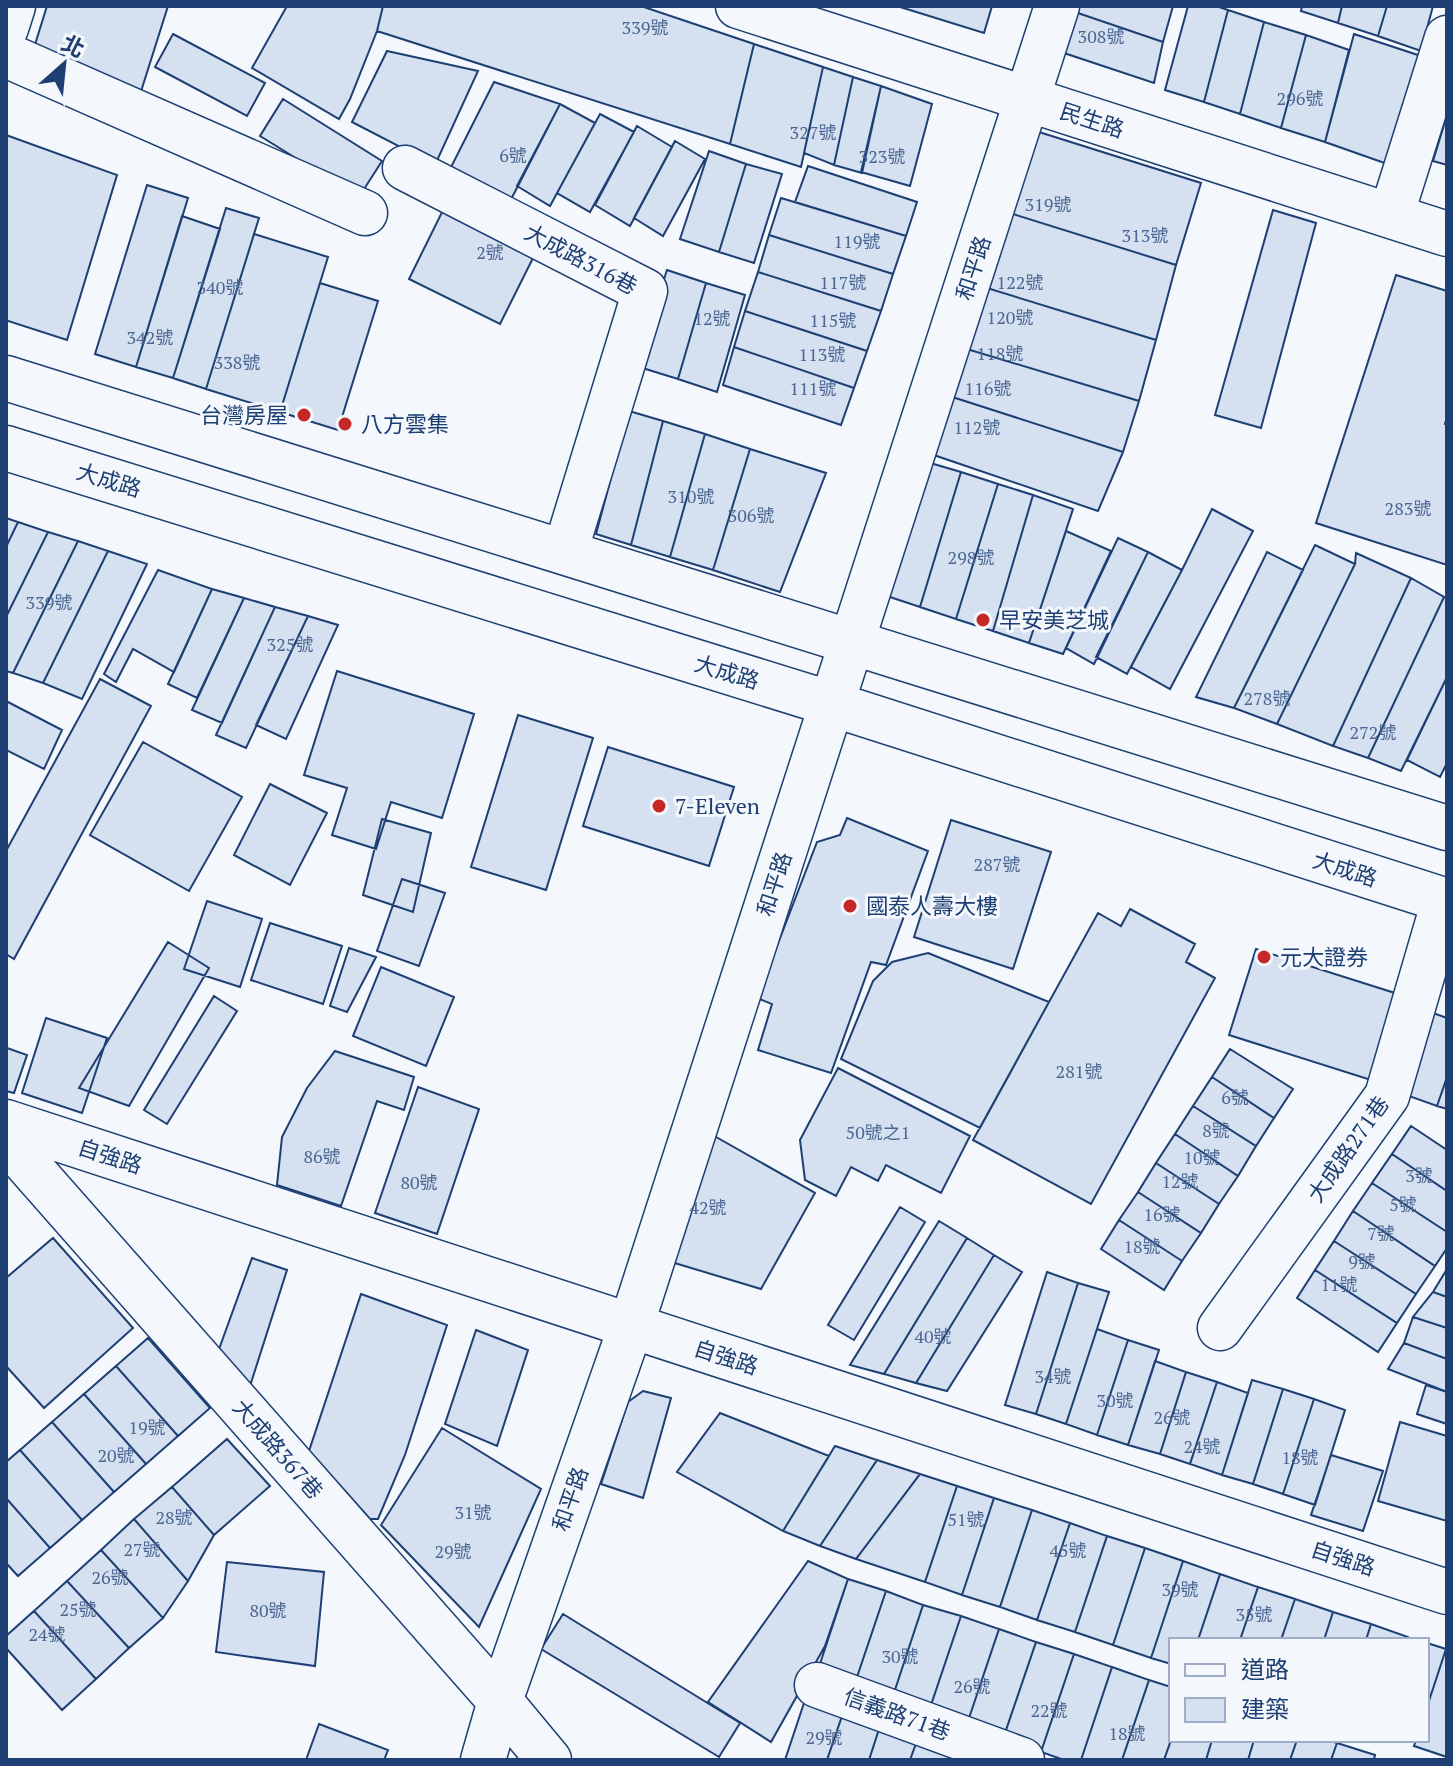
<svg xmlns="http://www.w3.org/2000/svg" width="1453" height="1766" viewBox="0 0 1453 1766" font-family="'PT Serif','Noto Sans TC',serif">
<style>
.building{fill:#d5e0f0;stroke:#1d3f73;stroke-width:2}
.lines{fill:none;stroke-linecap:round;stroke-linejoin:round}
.minor-casing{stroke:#1d3f73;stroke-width:47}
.major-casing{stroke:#1d3f73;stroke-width:47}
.minor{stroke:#f4f7fb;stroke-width:44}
.major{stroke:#f4f7fb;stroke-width:44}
.poi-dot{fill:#c62828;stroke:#f4f7fb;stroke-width:3}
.labels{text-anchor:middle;stroke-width:6;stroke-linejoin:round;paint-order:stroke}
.number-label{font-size:18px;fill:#4b6792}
.street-label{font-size:22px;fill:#1d3f73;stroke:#f4f7fb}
.poi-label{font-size:22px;fill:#1d3f73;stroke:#f4f7fb;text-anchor:start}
</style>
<rect width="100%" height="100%" fill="#f4f7fb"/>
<path class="building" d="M47,6h121l-31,98 -109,-37z
M287,6h96l-6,25 -27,68 -11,20 -87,-51z
M383,6h258l113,38 -24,100 -353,-113z
M897,6h95l-8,27z
M1073,6h100l-10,36 -91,-31z
M1188,6h28l12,4 -24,92 -39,-12z
M1302,6h40l-4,17 -37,-12z
M1342,6h45l-9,30 -40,-13z
M1387,6h46l-12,45 -43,-15z
M1228,10l36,12 -24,92 -36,-12z
M1072,11l91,31 -9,41 -96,-32z
M1264,22l42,13 -25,93 -41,-14z
M173,34l92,49 -18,33 -92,-49z
M1354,34l73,24 -34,108 -68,-24z
M1306,35l43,15 -24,92 -44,-14z
M754,44l69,23 -22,100 -71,-23z
M387,51l91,20 -43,94 -83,-43z
M823,67l30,10 -19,88 -30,-12z
M853,77l28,9 -19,87 -28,-8z
M494,82l66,22 -56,109 -59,-34z
M881,86l51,18 -22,82 -49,-14z
M283,99l99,62 -23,36 -99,-61z
M560,104l35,19 -45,83 -33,-20z
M600,114l34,18 -44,80 -33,-19z
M1447,115v50l-14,-4z
M637,126l35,21 -42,79 -35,-21z
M1023,127l178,56 -25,82 -179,-56z
M6,135l111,40 -50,165 -59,-19 -2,-3z
M675,141l30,18 -42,77 -29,-18z
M709,151l37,13 -27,88 -39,-13z
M746,164l36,10 -28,89 -35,-11z
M808,166l109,36 -11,34 -111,-34z
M147,185l41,13 -52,169 -41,-13z
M781,198l125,38 -13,38 -124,-39z
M447,202l91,46 -38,76 -91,-45z
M226,208l33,10 -53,171 -33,-11z
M997,209l179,56 -20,75 -182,-56z
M1273,210l43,13 -55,205 -46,-13z
M182,216l38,13 -47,149 -37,-11z
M254,234l74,23 -48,155 -74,-23z
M769,235l124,39 -12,37 -123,-39z
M667,270l39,13 -28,96 -42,-13z
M758,272l123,39 -14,40 -122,-40z
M1396,275l51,16v126l-2,7 2,1v140l-131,-42z
M320,283l58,18 -40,129 -58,-18z
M706,283l39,12 -28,97 -39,-13z
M974,284l182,56 -17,61 -182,-55z
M745,311l122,40 -13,37 -120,-41z
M957,346l182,55 -16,51 -180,-58z
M734,347l120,41 -13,37 -118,-40z
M943,394l180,58 -25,59 -173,-59z
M629,411l34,10 -32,124 -35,-11z
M663,421l42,13 -35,123 -39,-12z
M705,434l45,15 -37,121 -43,-13z
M750,449l76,24 -46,119 -67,-22z
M920,460l41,12 -41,135 -39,-13z
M961,472l37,12 -42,135 -36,-12z
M998,484l35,11 -40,136 -37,-12z
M1033,495l40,14 -44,134 -36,-12z
M1212,509l41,22 -83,158 -39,-22 51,-97z
M6,518l12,4 -12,25z
M18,522l30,10 -42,85v-70z
M1066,531l45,20 -48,103 -34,-11z
M48,532l30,9 -65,132 -7,-2v-54z
M1118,538l30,14 -54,112 -28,-16z
M78,541l30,10 -65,132 -30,-10z
M1315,545l40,19 -78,160 -43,-16z
M108,551l39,13 -65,135 -39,-16z
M1148,552l34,18 -55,104 -31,-17z
M1267,552l36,18 -69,138 -38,-11z
M1356,553l55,25 -78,168 -56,-22 78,-160z
M158,570l54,19 -38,83 -41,-23 -17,33 -12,-8z
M1411,578l33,19 -76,161 -35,-12z
M212,589l32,9 -47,100 -29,-14z
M1444,597l3,1v79l-46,94 -33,-13z
M244,598l31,9 -53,116 -30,-13z
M275,607l33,9 -62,132 -30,-13z
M308,616l30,9 -52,114 -30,-14z
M337,671l137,43 -32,104 -51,-16 -15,47 -44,-14 15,-47 -43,-13z
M1447,677v86l-7,14 -33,-17z
M100,679l51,27 -137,253 -8,-5v-103z
M6,701l56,29 -18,39 -38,-19z
M518,715l75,23 -47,152 -75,-23z
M143,742l99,55 -53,94 -99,-56z
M608,747l126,40 -25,79 -126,-40z
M270,784l57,29 -37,72 -56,-30z
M847,818l81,33 -42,114 -15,-3 -40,111 -73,-23 14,-46 -15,-6 60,-156 23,-7z
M382,819l49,14 -18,79 -50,-17z
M951,820l100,32 -38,117 -99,-32z
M402,879l43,14 -26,73 -42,-15z
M207,901l55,18 -22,68 -56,-18z
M1130,909l65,35 -9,18 29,16 -124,226 -118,-64 125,-227 23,13z
M270,923l72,23 -19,58 -72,-24z
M168,942l41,26 -80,138 -50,-18z
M349,948l27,9 -29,55 -17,-6z
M1256,949l142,45 -27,86 -142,-45z
M928,953l121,49 -69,126 -139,-69 32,-78 19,-19z
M381,967l73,30 -28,69 -73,-30z
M214,996l23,15 -70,113 -23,-14z
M1433,1013l14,5v59l-10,29 -31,-11z
M46,1018l61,20 -25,75 -60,-20z
M7,1048l20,7 -13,38 -8,-2z
M1230,1049l63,40 -19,29 -62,-41z
M335,1051l79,26 -10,33 -27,-9 -36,105 -64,-21 5,-48 25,-49z
M838,1068l132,68 -29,57 -55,-28 -8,16 -27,-14 -15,29 -31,-16 -5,-40z
M1212,1077l62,41 -18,28 -63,-40z
M1447,1077v32l-10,-3z
M418,1087l61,22 -42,125 -62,-21z
M1193,1106l63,40 -18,30 -63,-42z
M1411,1126l36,24v41l-55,-37z
M709,1133l106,60 -54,96 -103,-31z
M1175,1134l63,42 -19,28 -63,-41z
M1392,1154l55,37v41l-75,-49z
M1156,1163l63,41 -18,29 -63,-41z
M1372,1183l75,49v16l-12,18 -82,-55z
M1138,1192l63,41 -19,28 -63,-41z
M900,1207l25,15 -71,118 -26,-15z
M1353,1211l82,55 -19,28 -82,-53z
M1119,1220l63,41 -18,29 -63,-41z
M939,1221l28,17 -83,136 -34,-9z
M53,1238l80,90 -89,80 -38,-42v-88z
M967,1238l27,17 -78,128 -32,-9z
M1334,1241l82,53 -19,29 -82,-53z
M994,1255l28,17 -75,119 -31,-8z
M252,1258l35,12 -37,116 -32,-34z
M1447,1269v28l-14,-5z
M1315,1270l82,53 -19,29 -81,-54z
M1047,1272l31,11 -42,131 -31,-9z
M1078,1283l31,9 -43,132 -30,-10z
M1433,1292l14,5v31l-34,-11z
M361,1294l86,31 -42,130 -27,64h-8l-61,-68z
M1413,1317l34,11v31l-43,-16z
M1097,1329l31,11 -31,95 -31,-11z
M476,1330l52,20 -31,96 -52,-22z
M148,1338l62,70 -32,28 -62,-70z
M1128,1340l31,10 -31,95 -31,-10z
M1404,1343l43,16v33l-59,-23z
M1155,1361l31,11 -26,82 -32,-9z
M116,1366l62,70 -32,28 -62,-70z
M1186,1372l31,10 -27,82 -30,-10z
M1252,1380l31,9 -30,95 -31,-9z
M1217,1382l31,11 -26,82 -32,-11z
M1426,1385l21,7v32l-30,-10z
M1283,1389l31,10 -31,95 -30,-10z
M643,1391l28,7 -28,100 -42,-14 27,-82z
M84,1394l62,70 -32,28 -62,-70z
M1314,1399l31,11 -30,95 -32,-11z
M720,1413l109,43 -46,75 -106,-59z
M52,1422l62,70 -32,28 -62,-70z
M1400,1422l47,14v85l-69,-20z
M442,1428l99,61 -62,138 -98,-102z
M227,1439l43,47 -56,49 -42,-48z
M835,1446l42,14 -57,86 -37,-15z
M20,1450l62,70 -32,28 -44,-50v-36z
M1331,1455l52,16 -20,60 -52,-16z
M877,1460l43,14 -64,85 -36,-13z
M920,1474l37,12 -32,96 -69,-23z
M957,1486l37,12 -32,97 -37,-13z
M172,1487l42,48 -26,46 -54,-62z
M6,1498l44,50 -32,28 -12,-13z
M994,1498l38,12 -32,97 -38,-12z
M1032,1510l38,13 -33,97 -37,-13z
M134,1519l54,62 -25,37 -62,-68z
M1070,1523l37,13 -32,96 -38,-12z
M1107,1536l38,12 -32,97 -38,-13z
M1145,1548l38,13 -32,97 -38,-13z
M101,1550l62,68 -34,30 -62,-67z
M808,1561l40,18 -23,67 -54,96 -63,-40z
M1183,1561l37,13 -22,66h-27v24l-20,-6z
M227,1562l97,10 -9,94 -99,-14z
M1220,1574l38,13 -18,53h-42z
M848,1579l38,12 -33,98 -37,-13z
M67,1581l62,67 -33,31 -62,-68z
M1258,1587l37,12 -14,41h-41z
M886,1591l37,14 -32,97 -38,-13z
M1295,1599l38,13 -9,28h-43z
M923,1605l38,11 -33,98 -37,-12z
M34,1611l62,68 -34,31 -56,-62v-12z
M1333,1612l38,12 -5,16h-42z
M563,1614l177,109 -21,34 -178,-108z
M961,1616l38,13 -33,98 -38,-13z
M1371,1624l37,13 -1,3h-41z
M999,1629l37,13 -33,97 -37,-12z
M1036,1642l38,12 -33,98 -38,-13z
M1427,1643l19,6 -19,58z
M1446,1649l1,1v107l-33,-11 2,-6h11v-33z
M1074,1654l38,13 -31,93h-17l-23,-8z
M1112,1667l37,13 -27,80h-41z
M1149,1680l22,7v53l-7,20h-42z
M805,1700l38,13 -16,47h-42z
M843,1713l37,13 -11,34h-42z
M319,1724l69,26 -4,10h-78z
M880,1726l38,12 -8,22h-41z
M918,1738l37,13 -3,9h-42z
M1171,1740h41l-6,20h-42z
M1212,1740h42l-6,20h-42z
M1254,1740h43l-7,20h-42z
M1297,1740h30l10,3 -6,17h-41z
M1337,1743l38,12 -1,5h-43z"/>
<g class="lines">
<defs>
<path id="minor" d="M738,6l709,228
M6,28l7,-22
M6,55l359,158
M405,168l240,123 -80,261
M1391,216l56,-178
M6,1122l1441,470
M6,1140l494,561 49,59
M1220,1328l167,-232 57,-195
M817,1685l205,75
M483,1760l17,-59 131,-375 426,-1320"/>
<path id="major" d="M6,378l1441,450
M6,448l826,256 615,197"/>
</defs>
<use href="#minor" class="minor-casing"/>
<use href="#major" class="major-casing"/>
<use href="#minor" class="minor"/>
<use href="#major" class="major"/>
</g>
<g class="poi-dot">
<circle cx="304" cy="415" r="8"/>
<circle cx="345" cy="424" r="8"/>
<circle cx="983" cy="620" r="8"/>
<circle cx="659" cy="806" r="8"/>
<circle cx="850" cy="906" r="8"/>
<circle cx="1264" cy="957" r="8"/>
</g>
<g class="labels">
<g class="number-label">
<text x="645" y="34">339號</text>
<text x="1101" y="43">308號</text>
<text x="1300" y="105">296號</text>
<text x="813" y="139">327號</text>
<text x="513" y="162">6號</text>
<text x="882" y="163">323號</text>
<text x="1048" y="211">319號</text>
<text x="1145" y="242">313號</text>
<text x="857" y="248">119號</text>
<text x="490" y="259">2號</text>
<text x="843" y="289">117號</text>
<text x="1020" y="289">122號</text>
<text x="220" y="294">340號</text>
<text x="1010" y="324">120號</text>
<text x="712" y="325">12號</text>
<text x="833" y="327">115號</text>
<text x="150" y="344">342號</text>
<text x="1000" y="360">118號</text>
<text x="822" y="361">113號</text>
<text x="237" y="369">338號</text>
<text x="813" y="395">111號</text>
<text x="988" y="395">116號</text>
<text x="977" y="434">112號</text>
<text x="691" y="503">310號</text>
<text x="1408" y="515">283號</text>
<text x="751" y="522">306號</text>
<text x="971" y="564">298號</text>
<text x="49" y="609">339號</text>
<text x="290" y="651">325號</text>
<text x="1267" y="705">278號</text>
<text x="1373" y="739">272號</text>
<text x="997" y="871">287號</text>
<text x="1079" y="1078">281號</text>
<text x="1235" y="1104">6號</text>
<text x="1216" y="1137">8號</text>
<text x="878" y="1139">50號之1</text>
<text x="322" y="1163">86號</text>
<text x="1202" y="1164">10號</text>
<text x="1419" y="1182">3號</text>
<text x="1180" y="1188">12號</text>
<text x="419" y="1189">80號</text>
<text x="1403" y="1211">5號</text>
<text x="708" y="1214">42號</text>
<text x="1162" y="1221">16號</text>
<text x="1381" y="1240">7號</text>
<text x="1142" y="1253">18號</text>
<text x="1362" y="1268">9號</text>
<text x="1339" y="1291">11號</text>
<text x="933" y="1343">40號</text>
<text x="1053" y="1383">34號</text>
<text x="1115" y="1407">30號</text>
<text x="1172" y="1424">26號</text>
<text x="147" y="1434">19號</text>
<text x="1202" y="1453">24號</text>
<text x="116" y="1462">20號</text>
<text x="1300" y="1464">18號</text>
<text x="473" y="1519">31號</text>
<text x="174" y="1524">28號</text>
<text x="966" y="1526">51號</text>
<text x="142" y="1556">27號</text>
<text x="1068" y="1557">45號</text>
<text x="453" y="1558">29號</text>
<text x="110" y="1584">26號</text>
<text x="1180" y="1596">39號</text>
<text x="78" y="1616">25號</text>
<text x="268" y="1617">80號</text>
<text x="1254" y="1621">35號</text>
<text x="47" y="1641">24號</text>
<text x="900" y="1663">30號</text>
<text x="972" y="1693">26號</text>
<text x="1049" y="1717">22號</text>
<text x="1127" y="1740">18號</text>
<text x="824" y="1744">29號</text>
</g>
<g class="street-label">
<text transform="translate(1092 120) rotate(18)" y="8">民生路</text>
<text transform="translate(581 259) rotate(28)" y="8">大成路316巷</text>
<text transform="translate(973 268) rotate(-72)" y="8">和平路</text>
<text transform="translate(109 480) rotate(17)" y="8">大成路</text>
<text transform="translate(727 672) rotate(17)" y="8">大成路</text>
<text transform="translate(1345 869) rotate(18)" y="8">大成路</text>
<text transform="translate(774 884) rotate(-72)" y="8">和平路</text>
<text transform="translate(1348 1149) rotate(-55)" y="8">大成路271巷</text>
<text transform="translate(110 1156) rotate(18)" y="8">自強路</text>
<text transform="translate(726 1357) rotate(18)" y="8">自強路</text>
<text transform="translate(278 1449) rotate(49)" y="8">大成路367巷</text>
<text transform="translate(570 1499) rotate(-71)" y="8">和平路</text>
<text transform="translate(1343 1558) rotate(18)" y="8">自強路</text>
<text transform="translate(897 1714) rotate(20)" y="8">信義路71巷</text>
</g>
<g class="poi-label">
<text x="288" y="423" text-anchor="end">台灣房屋</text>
<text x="361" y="432">八方雲集</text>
<text x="999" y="628">早安美芝城</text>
<text x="675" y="814">7-Eleven</text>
<text x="866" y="914">國泰人壽大樓</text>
<text x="1280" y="965">元大證券</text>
</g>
</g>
<rect width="1453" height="1766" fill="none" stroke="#1d3f73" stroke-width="16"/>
<rect x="1169" y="1638" width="260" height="104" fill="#f4f7fb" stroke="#9eadc5" stroke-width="2"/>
<rect x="1185" y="1664" width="40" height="12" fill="#f4f7fb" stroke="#9eadc5" stroke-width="2"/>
<text x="1241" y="1678" font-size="24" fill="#1d3f73">道路</text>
<rect x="1185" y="1698" width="40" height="24" fill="#d5e0f0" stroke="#9eadc5" stroke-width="2"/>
<text x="1241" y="1718" font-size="24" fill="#1d3f73">建築</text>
<g transform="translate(64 64) rotate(27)" stroke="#f4f7fb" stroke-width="6" paint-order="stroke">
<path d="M0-6L14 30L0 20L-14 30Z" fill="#1d3f73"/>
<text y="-12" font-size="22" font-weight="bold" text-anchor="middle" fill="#1d3f73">北</text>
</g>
</svg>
